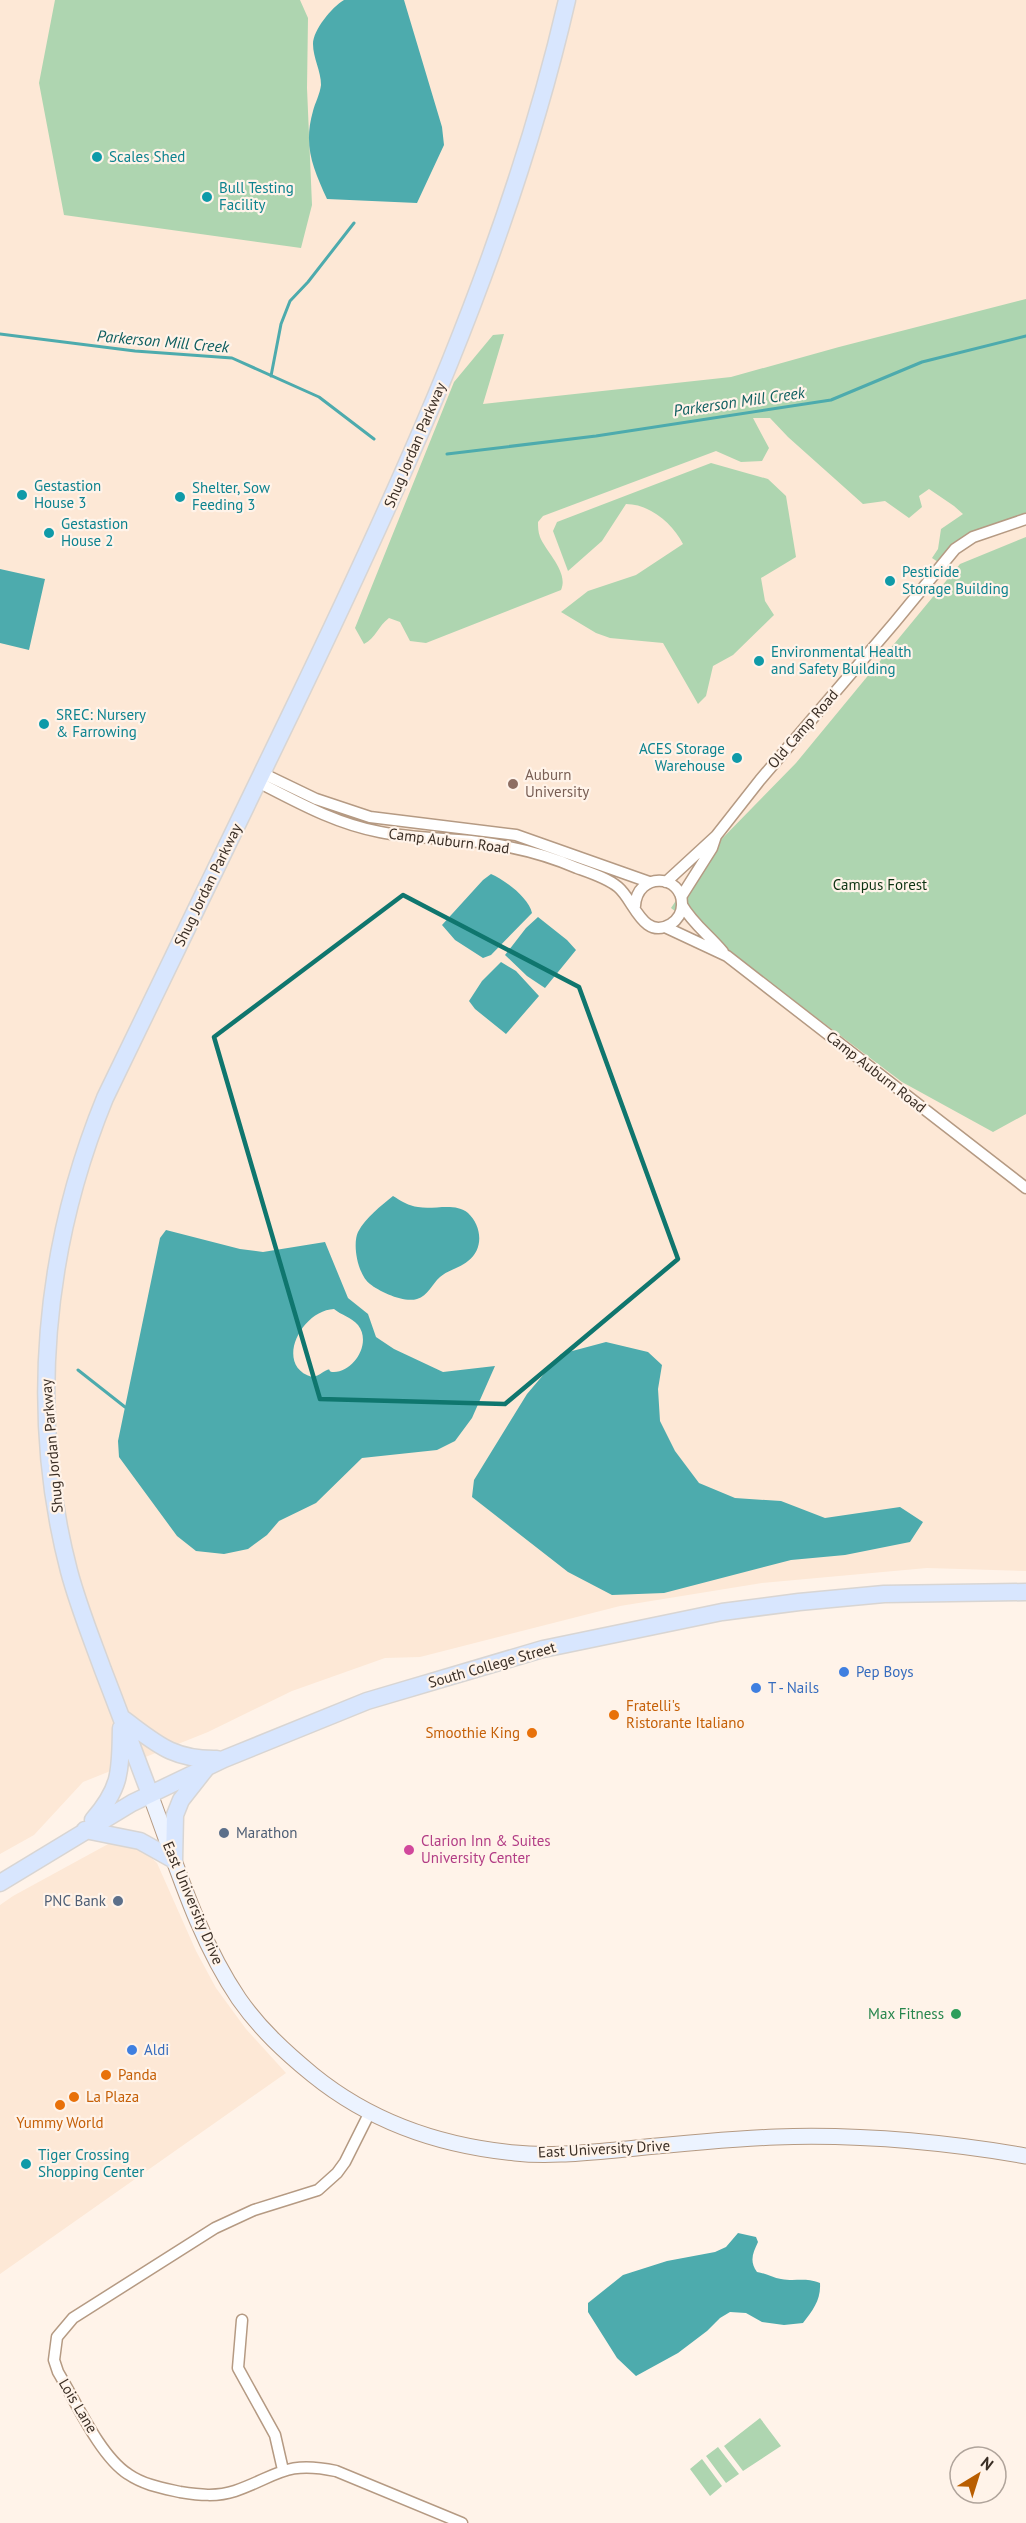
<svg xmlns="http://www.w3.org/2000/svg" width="1026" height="2523" viewBox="0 0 1026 2523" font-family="'PT Sans',sans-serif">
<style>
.built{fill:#fde8d6}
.green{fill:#aed5b0}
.water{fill:#4dabad;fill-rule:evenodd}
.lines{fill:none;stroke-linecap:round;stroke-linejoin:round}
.stream{stroke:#4dabad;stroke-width:3}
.minor-casing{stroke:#b59a83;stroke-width:13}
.secondary-casing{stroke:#b59a83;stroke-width:17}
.primary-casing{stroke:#d8d5d3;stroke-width:19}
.minor{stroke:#fff;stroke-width:10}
.secondary{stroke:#ecf3ff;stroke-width:15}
.primary{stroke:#d8e6fe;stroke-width:16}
.marked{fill:none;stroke:#0f766e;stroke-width:4.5;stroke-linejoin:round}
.culture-dot{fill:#0f9aa8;stroke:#fff3e9;stroke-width:2}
.education-dot{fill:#8d6e63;stroke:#fff3e9;stroke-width:2}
.shop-dot{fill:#3f7fe0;stroke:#fff3e9;stroke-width:2}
.food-dot{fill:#e8710a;stroke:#fff3e9;stroke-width:2}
.service-dot{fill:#5c6f8a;stroke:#fff3e9;stroke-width:2}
.hotel-dot{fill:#d1479c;stroke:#fff3e9;stroke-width:2}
.leisure-dot{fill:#2e9e5b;stroke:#fff3e9;stroke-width:2}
.labels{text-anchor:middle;stroke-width:4.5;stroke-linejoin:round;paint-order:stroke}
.culture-label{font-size:15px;fill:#0d838f;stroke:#fff3e9;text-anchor:start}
.street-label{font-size:15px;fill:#3a2e25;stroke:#fff3e9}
.education-label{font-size:15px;fill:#785e54;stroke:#fff3e9;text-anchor:start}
.park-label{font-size:15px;fill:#0c3312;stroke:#fff3e9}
.shop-label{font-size:15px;fill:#366cbe;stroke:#fff3e9;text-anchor:start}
.food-label{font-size:15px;fill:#c56008;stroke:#fff3e9;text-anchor:start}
.service-label{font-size:15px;fill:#4e5e75;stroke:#fff3e9;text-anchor:start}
.hotel-label{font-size:15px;fill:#b23c85;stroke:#fff3e9;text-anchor:start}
.leisure-label{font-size:15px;fill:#27864d;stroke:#fff3e9;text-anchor:end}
.water-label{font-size:16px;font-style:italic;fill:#0d5e5f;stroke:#fff3e9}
</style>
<rect width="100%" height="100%" fill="#fff3e9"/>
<path class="built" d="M0,0h1026v1571l-99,-3 -165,15 -142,23 -200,51 -35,1 -93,33 -84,41 -125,50 -49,53 -34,19z
M110,1843l33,7 14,13 39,88 20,37 30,41 40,44 -286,201v-369l13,-9z"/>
<path class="green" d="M55,0h245l8,18 -1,70 5,117 -11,43 -237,-33 -25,-132z
M1026,299v217l-46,13 -13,6 -29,27 -6,-4 6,-9 3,-20 22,-15 -9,-8 -25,-17 -10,7 3,11 -13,11 -24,-17 -22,3 -75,-67 -18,-19h-17l16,30 -7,13 -21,1 -25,-11 -173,65 -5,6c0,4 0,10 2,15 6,15 29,35 21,53l-135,53 -16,-2 -10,-19 -11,-4c-11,8 -13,20 -25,26l-9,-16 99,-246 39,-47 11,-1 -21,70 248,-27 108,-30z
M711,463l57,16 18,17 10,61 -35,21 4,23 9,14 -41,40 -20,11 -7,30 -8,8 -35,-61 -53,-5 -14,-5 -35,-21 27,-21 48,-16 47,-31c-10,-20 -33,-40 -57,-40l-24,37 -34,30 -15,-40 4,-9z
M1026,537v577l-33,18 -91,-50 -231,-174 37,-55 88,-90 164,-199z
M760,2418l21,28 -38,25 -19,-25z
M718,2447l21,27 -13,9 -20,-27z
M702,2459l20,27 -12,10 -20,-27z"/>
<path class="water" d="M344,0h60l38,127 2,18 -27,58 -90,-4c-14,-31 -24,-53 -14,-88 2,-8 7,-17 8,-26 0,-14 -8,-27 -8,-41 0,-14 19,-37 31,-44z
M0,569l45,10 -16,71 -29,-7z
M491,874c14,6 38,24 41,39l-41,42 -8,3 -28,-18 -13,-15 41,-45z
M538,917l29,23 9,10 -31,38 -18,-12 -22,-21 21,-27z
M501,962l15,9 23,25 -33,38 -31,-25 -6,-8 13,-20z
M393,1196c8,5 16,10 25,11 16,3 37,-5 50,6 14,13 16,36 0,48 -8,7 -20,9 -28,16 -8,7 -12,19 -23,22 -13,4 -37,-7 -47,-15 -12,-9 -18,-39 -12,-52 8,-15 23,-26 35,-36z
M166,1230l74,19 23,3 62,-10 23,56 20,16 8,23 18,12 49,23 52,-6 -23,52 -17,23 -18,9 -75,8 -46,45 -37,18 -12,14 -19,14 -24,5 -28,-3 -19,-15 -58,-79 -1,-16 42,-203zM334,1309c7,6 17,8 24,16 14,18 -4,46 -24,47 -8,0 -1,-5 -9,-1 -5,3 -7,5 -13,6 -39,-12 -10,-67 22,-68z
M606,1342l42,10 14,13 -4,24 2,32 15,30 24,32 36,15 46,3 44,17 75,-11 23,15 -13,20 -65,13 -54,5 -127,33 -52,2 -44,-23 -96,-75 2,-17 53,-86 34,-40z
M738,2233l18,4 2,5c-5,11 -9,19 -1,30 8,1 16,6 24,7 15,3 22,-2 39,4 1,17 -7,27 -17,40l-19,2 -22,-3 -16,-9 -16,-1 -10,6 -13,13 -29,22 -42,23 -19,-18 -29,-46v-9l35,-28 44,-14 48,-9 11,-5z"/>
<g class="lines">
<path class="stream" d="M0,334l135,17 97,7 87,39 55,42
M271,376l10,-52 9,-23 18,-19 46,-59
M447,454l149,-18 235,-36 91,-38 104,-26
M78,1370l47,37"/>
<defs>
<path id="minor" d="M262,773l54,26 54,18 146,18 133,47
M258,782c39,20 78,42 122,50 30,6 61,6 91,9 35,4 74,13 106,27 14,5 30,10 41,19 16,13 25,54 53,37 6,-4 11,-11 11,-19 1,-31 -45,-34 -47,1
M666,882l50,-46 44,-56 135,-158 60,-73 18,-12 53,-18
M681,897l31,-49 4,-12
M682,905c11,19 27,30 41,47
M665,927l62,29 299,232
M370,2112l-25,50 -8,11 -19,17 -64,20 -39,18 -142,90 -16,19 -3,23 4,12c18,30 42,84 70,102 16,11 34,14 52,18 19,3 37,5 55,-1 43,-15 50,-31 101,-20l126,52
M242,2320l-4,48 37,67 8,35"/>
<path id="secondary" d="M150,1794c26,69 47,143 89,205 21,30 46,53 74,76 58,47 129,71 202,78 36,4 75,-1 112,-4 49,-5 99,-10 149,-12 83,-3 168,5 250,19"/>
<path id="primary" d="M122,1718c34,25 50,42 95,41
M150,1794c-16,-42 -31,-83 -47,-124 -12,-33 -25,-65 -34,-99 -41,-157 -25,-324 36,-473 63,-130 125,-259 188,-389 110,-228 217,-461 274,-709
M93,1820c29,-34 27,-49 28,-92
M85,1830l55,11 34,19 1,-45 6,-15 26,-33
M0,1883l132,-80 92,-44 143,-58 176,-52 179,-37 77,-10 85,-8 142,-2"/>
</defs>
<use href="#minor" class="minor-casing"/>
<use href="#secondary" class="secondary-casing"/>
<use href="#primary" class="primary-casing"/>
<use href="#minor" class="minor"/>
<use href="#secondary" class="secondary"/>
<use href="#primary" class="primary"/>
</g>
<path class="marked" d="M403,895l176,92 99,272 -173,145 -185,-5 -106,-362z"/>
<g class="culture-dot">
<circle cx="97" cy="157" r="6"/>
<circle cx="207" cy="197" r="6"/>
<circle cx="22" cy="495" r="6"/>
<circle cx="180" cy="497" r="6"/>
<circle cx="49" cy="533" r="6"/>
<circle cx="890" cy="581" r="6"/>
<circle cx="759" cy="661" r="6"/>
<circle cx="44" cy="724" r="6"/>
<circle cx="737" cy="758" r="6"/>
<circle cx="26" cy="2164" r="6"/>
</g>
<circle class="education-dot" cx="513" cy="784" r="6"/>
<g class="shop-dot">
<circle cx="844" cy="1672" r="6"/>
<circle cx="756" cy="1688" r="6"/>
<circle cx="132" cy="2050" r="6"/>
</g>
<g class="food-dot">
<circle cx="614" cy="1715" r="6"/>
<circle cx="532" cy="1733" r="6"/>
<circle cx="106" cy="2075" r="6"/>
<circle cx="74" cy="2097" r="6"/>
<circle cx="60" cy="2105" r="6"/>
</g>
<g class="service-dot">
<circle cx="224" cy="1833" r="6"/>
<circle cx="118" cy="1901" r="6"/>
</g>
<circle class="hotel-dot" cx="409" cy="1850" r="6"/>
<circle class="leisure-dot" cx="956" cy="2014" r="6"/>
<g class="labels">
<g class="culture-label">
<text x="109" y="162">Scales Shed</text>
<text x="219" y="193">Bull Testing<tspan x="219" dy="17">Facility</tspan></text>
<text x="34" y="491">Gestastion<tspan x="34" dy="17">House 3</tspan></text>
<text x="192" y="493">Shelter, Sow<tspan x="192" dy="17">Feeding 3</tspan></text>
<text x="61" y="529">Gestastion<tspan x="61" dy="17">House 2</tspan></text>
<text x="902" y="577">Pesticide<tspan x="902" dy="17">Storage Building</tspan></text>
<text x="771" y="657">Environmental Health<tspan x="771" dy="17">and Safety Building</tspan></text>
<text x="56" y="720">SREC: Nursery<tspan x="56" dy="17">&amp; Farrowing</tspan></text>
<text x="725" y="754" text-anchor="end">ACES Storage<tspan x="725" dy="17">Warehouse</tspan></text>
<text x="38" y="2160">Tiger Crossing<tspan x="38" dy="17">Shopping Center</tspan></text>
</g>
<g class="street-label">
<text transform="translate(415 445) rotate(-67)" y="5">Shug Jordan Parkway</text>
<text transform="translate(803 729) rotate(-49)" y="5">Old Camp Road</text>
<text transform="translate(449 841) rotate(7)" y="5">Camp Auburn Road</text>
<text transform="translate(208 885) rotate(-64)" y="5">Shug Jordan Parkway</text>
<text transform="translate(876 1072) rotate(38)" y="5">Camp Auburn Road</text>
<text transform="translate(52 1446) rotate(-95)" y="5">Shug Jordan Parkway</text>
<text transform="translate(492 1665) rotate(-16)" y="5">South College Street</text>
<text transform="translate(193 1903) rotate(67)" y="5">East University Drive</text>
<text transform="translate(604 2149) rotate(-3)" y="5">East University Drive</text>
<text transform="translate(78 2406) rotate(59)" y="5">Lois Lane</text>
</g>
<g class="education-label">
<text x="525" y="780">Auburn<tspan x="525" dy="17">University</tspan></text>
</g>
<g class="park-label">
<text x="880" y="890">Campus Forest</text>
</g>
<g class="shop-label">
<text x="856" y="1677">Pep Boys</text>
<text x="768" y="1693">T - Nails</text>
<text x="144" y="2055">Aldi</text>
</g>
<g class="food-label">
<text x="626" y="1711">Fratelli's<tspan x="626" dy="17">Ristorante Italiano</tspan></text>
<text x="520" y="1738" text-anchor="end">Smoothie King</text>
<text x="118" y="2080">Panda</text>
<text x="86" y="2102">La Plaza</text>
<text x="60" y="2128" text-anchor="middle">Yummy World</text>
</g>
<g class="service-label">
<text x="236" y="1838">Marathon</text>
<text x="106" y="1906" text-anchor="end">PNC Bank</text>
</g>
<g class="hotel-label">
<text x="421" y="1846">Clarion Inn &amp; Suites<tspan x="421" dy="17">University Center</tspan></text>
</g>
<g class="leisure-label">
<text x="944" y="2019">Max Fitness</text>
</g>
<g class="water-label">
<text transform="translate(163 341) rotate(5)" y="6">Parkerson Mill Creek</text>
<text transform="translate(739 401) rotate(-8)" y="6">Parkerson Mill Creek</text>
</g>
</g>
<g transform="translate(978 2475) rotate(38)"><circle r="28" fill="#fff3e9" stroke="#b0a49b" stroke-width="1.5"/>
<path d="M0-4.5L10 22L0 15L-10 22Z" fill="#b95e01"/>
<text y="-9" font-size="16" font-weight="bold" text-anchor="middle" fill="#3a2e25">N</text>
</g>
</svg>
